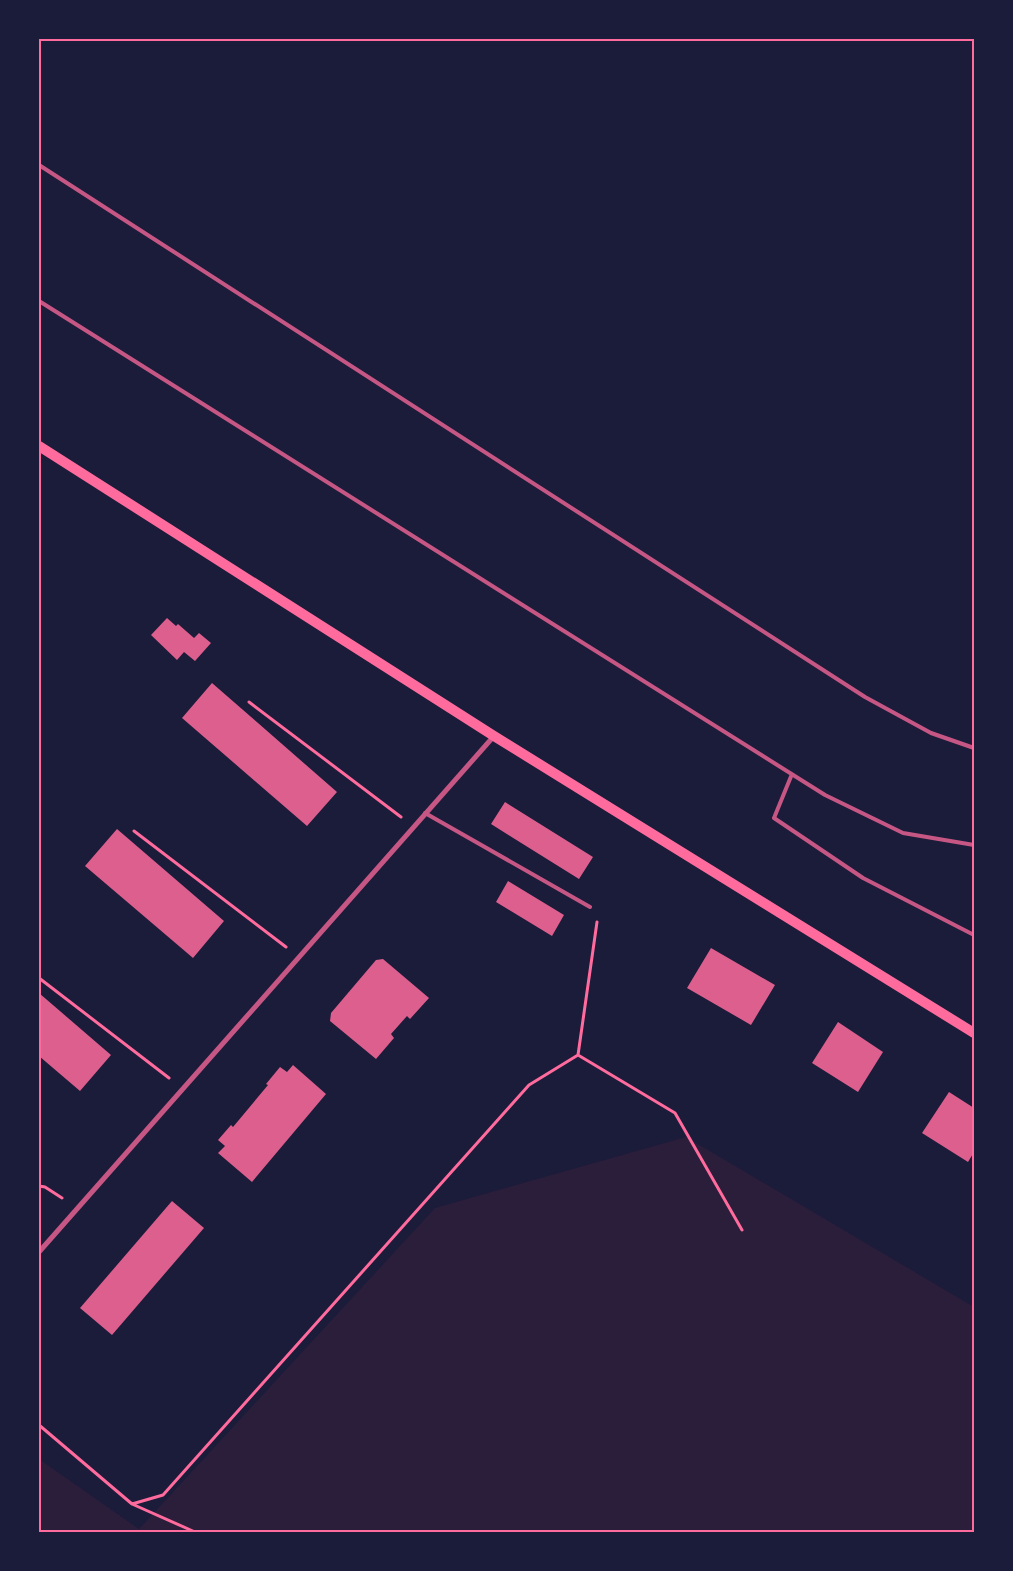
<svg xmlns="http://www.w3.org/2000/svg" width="1013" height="1571" viewBox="0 0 1013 1571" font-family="'Fira Sans',sans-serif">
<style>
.green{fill:#2a1e3b}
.building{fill:#dd5f8e}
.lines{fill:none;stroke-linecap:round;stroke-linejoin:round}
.path{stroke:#ff6b9d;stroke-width:3}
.service{stroke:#c65784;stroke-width:4}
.minor{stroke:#c65784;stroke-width:5}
.secondary{stroke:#ff6b9d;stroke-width:10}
.neatline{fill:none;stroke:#ff6b9d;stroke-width:2}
</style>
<rect width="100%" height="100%" fill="#1b1b3a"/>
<path class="green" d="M686,1137l288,170v225h-935v-73l100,70 296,-321z"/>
<path class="building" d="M167,618l9,8 2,-2 16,14 5,-5 12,10 -16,18 -11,-9 -7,8 -26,-25z
M212,683l125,109 -30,34 -125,-108z
M505,802l88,55 -14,22 -88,-55z
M117,829l107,92 -31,37 -108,-92z
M508,881l56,34 -12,21 -56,-34z
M711,948l64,37 -24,40 -64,-37z
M383,959l46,39 -19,21 -3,-3 -16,18 3,4 -18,21 -46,-38 1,-8 45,-53z
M39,993l72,62 -31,36 -41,-35z
M838,1022l45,30 -25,40 -46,-29z
M293,1065l33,29 -74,88 -34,-29 7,-7 -7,-6 13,-15 2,2 35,-42 -2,-1 14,-17 7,5z
M949,1092l25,16v44l-6,10 -46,-29z
M172,1201l32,27 -92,107 -32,-27z"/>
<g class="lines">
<path class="path" d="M249,702l152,115
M134,831l152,116
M39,978l130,100
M578,1055l19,-133
M39,1186l6,1 17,11
M39,1425l93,79 31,-9 366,-410 49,-30 97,58 67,117
M132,1504l63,28"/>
<path class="service" d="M39,165l826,532 66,36 43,15
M39,301l786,494 78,38 71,12
M792,774l-18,44 89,60 111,57
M425,813l165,94"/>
<path class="minor" d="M39,1252l455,-516"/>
<path class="secondary" d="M39,446l455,290 480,297"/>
</g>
<rect width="1013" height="1571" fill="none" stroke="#1b1b3a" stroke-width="80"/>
<rect x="40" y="40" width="933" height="1491" class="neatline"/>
</svg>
